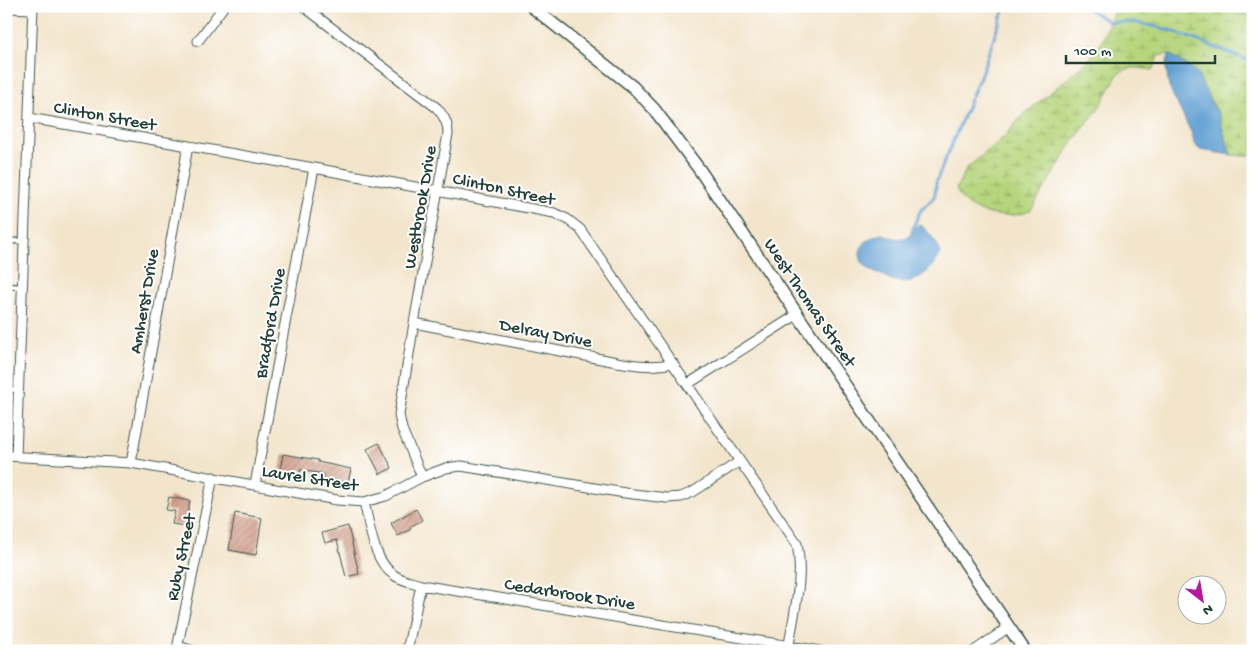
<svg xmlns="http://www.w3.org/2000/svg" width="1259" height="657" viewBox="0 0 1259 657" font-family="'Gochi Hand',sans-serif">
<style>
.wetland{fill:url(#wetland-marsh);stroke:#6a8958}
.water{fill:#62a0d3;stroke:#406e84}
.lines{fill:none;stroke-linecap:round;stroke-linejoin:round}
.stream{stroke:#62a0d3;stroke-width:3}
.building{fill:url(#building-hatch)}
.service-casing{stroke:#3f564b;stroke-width:7}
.minor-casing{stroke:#3f564b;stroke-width:11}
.tertiary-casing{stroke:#3f564b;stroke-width:14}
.service{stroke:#fff;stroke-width:4.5}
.minor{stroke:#fff;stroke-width:9}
.tertiary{stroke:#fff;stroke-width:11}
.labels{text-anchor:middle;stroke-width:4;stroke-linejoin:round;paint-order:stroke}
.street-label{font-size:18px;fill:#1f3d34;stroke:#fff}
</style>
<defs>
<pattern id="wetland-marsh" width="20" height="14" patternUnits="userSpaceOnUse" patternTransform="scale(1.25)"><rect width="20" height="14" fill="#b6d57c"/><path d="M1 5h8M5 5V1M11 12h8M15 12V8" fill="none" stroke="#93ae66"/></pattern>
<pattern id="building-hatch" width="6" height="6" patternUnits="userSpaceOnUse" patternTransform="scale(1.25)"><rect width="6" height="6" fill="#d39e8a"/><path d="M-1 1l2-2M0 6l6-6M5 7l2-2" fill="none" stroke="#ab8272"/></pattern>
</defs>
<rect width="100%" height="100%" fill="#fff"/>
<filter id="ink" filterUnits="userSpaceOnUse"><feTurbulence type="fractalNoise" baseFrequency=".02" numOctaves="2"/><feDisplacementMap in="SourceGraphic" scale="10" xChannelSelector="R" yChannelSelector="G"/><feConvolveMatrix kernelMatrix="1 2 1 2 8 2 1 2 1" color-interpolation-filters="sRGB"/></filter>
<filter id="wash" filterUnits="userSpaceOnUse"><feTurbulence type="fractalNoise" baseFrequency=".0096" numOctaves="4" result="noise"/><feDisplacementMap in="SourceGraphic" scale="20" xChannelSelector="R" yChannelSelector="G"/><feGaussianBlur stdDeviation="1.12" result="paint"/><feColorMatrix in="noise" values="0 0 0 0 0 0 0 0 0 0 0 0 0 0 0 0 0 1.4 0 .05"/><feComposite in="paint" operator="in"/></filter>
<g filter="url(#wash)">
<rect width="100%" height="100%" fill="#f3e5cc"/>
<path class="wetland" d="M1116,6h137v148l-10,2 -12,-1 -14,-44 -26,-43 -22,-14 -10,2 -7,14c-12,-2 -24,-5 -34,4l-18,32 -30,40 -39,64c-21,12 -68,5 -75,-22l11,-20 37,-31 18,-21 64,-53 14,-17z"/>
<path class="water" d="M1169,54l22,14 7,7 13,28 6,8 14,44 -31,-5 -6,-6 -2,-10 -23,-47 -3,-20z
M919,225c8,2 19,20 22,28 -7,16 -26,33 -45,28 -6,-1 -12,-5 -18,-8 -7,-3 -15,-7 -17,-14 -5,-14 11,-24 23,-25 8,5 17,6 26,2l2,-7z"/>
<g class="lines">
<path class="stream" d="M1084,6l25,16h26l35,8 83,32
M913,227c3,-5 5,-14 9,-18 13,-13 13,-8 14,-27l47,-113 22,-63"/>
</g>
<g id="blocks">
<path class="building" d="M379,443l13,25 -12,6 -13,-25z
M283,454l35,6v2l33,7 -3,14 -24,-5v-4l-24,-4v4l-20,-3z
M169,497l21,4 -5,25 -13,-2 3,-13 -9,-1z
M416,509l6,11 -12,7 1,2 -13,7 -7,-13z
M235,513l27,5 -6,37 -27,-5z
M348,526l11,48 -13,3 -9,-37 -12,3 -3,-10z"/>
</g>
</g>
<g filter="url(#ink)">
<use href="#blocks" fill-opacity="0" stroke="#3f564b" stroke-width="1"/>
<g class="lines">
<defs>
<path id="service" d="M6,241h18
M6,286l17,1
M6,389l13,1
M176,651l2,-7 23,7"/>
<path id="minor" d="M303,6l134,102c7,8 11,15 11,26l-34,189 -15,92 3,14 20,48
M6,8l27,1
M198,41l26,-35
M29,118l285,50 240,45 13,6 13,10 217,315c7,33 -3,68 -8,101
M414,323l203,39c19,3 36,6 56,1
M688,384l110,-70
M6,456l125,7 206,37 27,2 22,-6 36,-19 24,-9 15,-2 164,27 42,5 14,-1 12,-5 47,-31
M16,456l17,-450
M131,463l57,-317
M255,485l59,-317
M364,502c6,24 9,59 30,73 8,6 18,7 27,10l399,66
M178,644l35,-167
M407,651l14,-66
M974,651l35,-24"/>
<path id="tertiary" d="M531,6l102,81 21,22 45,60 326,482"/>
</defs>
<use href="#service" class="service-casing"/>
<use href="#minor" class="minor-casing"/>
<use href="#tertiary" class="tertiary-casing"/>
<use href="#service" class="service"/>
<use href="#minor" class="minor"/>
<use href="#tertiary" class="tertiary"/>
</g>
</g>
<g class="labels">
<g class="street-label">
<text transform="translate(105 115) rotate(10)" y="6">Clinton Street</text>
<text transform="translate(504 188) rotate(12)" y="6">Clinton Street</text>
<text transform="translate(419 207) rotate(-80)" y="6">Westbrook Drive</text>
<text transform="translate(143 301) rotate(-80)" y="6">Amherst Drive</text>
<text transform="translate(811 302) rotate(56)" y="6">West Thomas Street</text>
<text transform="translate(269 323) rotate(-80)" y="6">Bradford Drive</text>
<text transform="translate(546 332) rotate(11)" y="6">Delray Drive</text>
<text transform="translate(310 477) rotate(9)" y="6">Laurel Street</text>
<text transform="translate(180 557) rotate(-78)" y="6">Ruby Street</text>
<text transform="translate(570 593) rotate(9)" y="6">Cedarbrook Drive</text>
</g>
</g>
<rect width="1259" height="657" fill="none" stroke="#fff" stroke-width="25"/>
<g transform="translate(1202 600) rotate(149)"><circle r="24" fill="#ffffff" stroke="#a5b1ae"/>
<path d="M0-4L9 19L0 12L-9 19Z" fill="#b5179e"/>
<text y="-8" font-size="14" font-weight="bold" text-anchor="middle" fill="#1f3d34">N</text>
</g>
<path d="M1066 55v8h149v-8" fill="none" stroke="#1f3d34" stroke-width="2.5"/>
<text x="1074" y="55" font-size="15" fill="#1f3d34" stroke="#ffffff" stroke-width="4" paint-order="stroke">100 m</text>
</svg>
